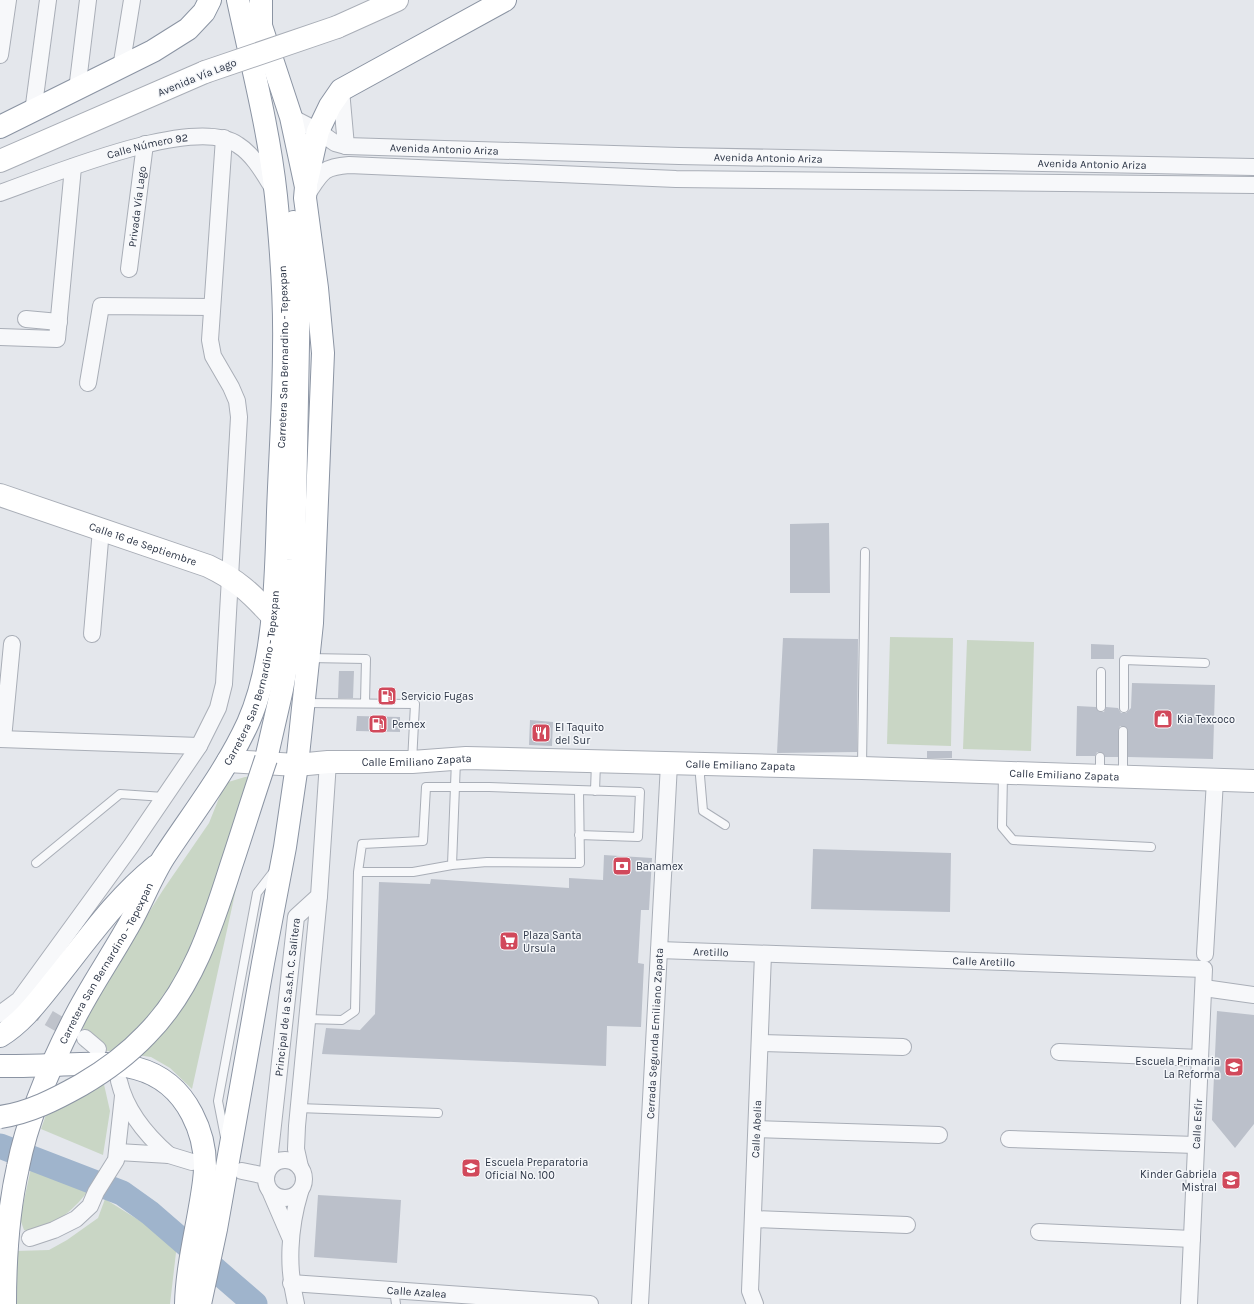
<svg xmlns="http://www.w3.org/2000/svg" width="1254" height="1304" viewBox="0 0 1254 1304" font-family="Karla,sans-serif">
<style>
.green{fill:#c9d6c5}
.lines{fill:none;stroke-linecap:round;stroke-linejoin:round}
.river{stroke:#9fb4cc;stroke-width:25}
.building{fill:#bbc0ca}
.street-tunnel{stroke:#bfc3cb;stroke-width:16;stroke-dasharray:16 8;stroke-linecap:butt}
.lane-casing{stroke:#a9aeb7;stroke-width:10}
.street-casing{stroke:#a9aeb7;stroke-width:18}
.secondary-casing{stroke:#a9aeb7;stroke-width:24}
.highway-casing{stroke:#8b94a3;stroke-width:24}
.lane{stroke:#f7f8fa;stroke-width:8}
.street{stroke:#f7f8fa;stroke-width:16}
.secondary{stroke:#fff;stroke-width:22}
.highway{stroke:#fff;stroke-width:22}
.secondary-bridge-casing{stroke:#a9aeb7;stroke-width:24;stroke-linecap:butt}
.highway-bridge-casing{stroke:#8b94a3;stroke-width:24;stroke-linecap:butt}
.secondary-bridge{stroke:#fff;stroke-width:22}
.highway-bridge{stroke:#fff;stroke-width:22}
.labels{text-anchor:middle;stroke-width:3;stroke-linejoin:round;paint-order:stroke}
.street-label{font-size:11px;fill:#2b3445;stroke:#f4f6f9}
.poi-label{font-size:11px;fill:#2b3445;stroke:#f4f6f9;text-anchor:start}
</style>
<rect width="100%" height="100%" fill="#e4e7ec"/>
<path class="green" d="M890,637l63,1 -2,108 -64,-2z
M967,640l67,2 -3,109 -68,-2z
M264,775l-1,24 -25,81 -46,209 -22,-21 -19,-11 -70,-10 4,-34 78,-123 46,-67 16,-40 20,-6z
M86,1078l17,2 7,31 -7,44 -62,-26 13,-37 12,-13z
M31,1168l58,21c-12,19 -34,35 -55,44l-10,-3 -4,-11z
M105,1199l72,45 -7,60h-154v-53l33,-1 18,-10 31,-22z"/>
<g class="lines">
<path class="river" d="M0,1146l122,47 28,20 105,91"/>
</g>
<path class="building" d="M829,523l1,70h-40v-69z
M783,638l75,1 -1,113 -80,1z
M1091,644l23,1v14h-23z
M339,671h15l-1,27h-15z
M1132,683l83,2 -2,74 -85,-2v-26l-5,-5h-3l-2,5v26h-13l-5,-5h-3l-2,4h-19l1,-50 19,1 5,5h3l2,-5 12,1 3,5h5l5,-5z
M357,716l43,1v15l-44,-1z
M530,720l23,2 -1,24 -23,-1z
M927,751h25v7h-25z
M813,849l138,4 -1,59 -139,-3z
M604,855l48,3 -3,52h-8l-3,53 6,1 -3,63 -34,-1 -1,40 -284,-12 4,-26 34,2 15,-16 4,-132 51,2 1,-5 138,9v-10l34,2z
M1217,1011l37,4v109l-19,24 -23,-28z
M318,1195l83,5 -4,63 -83,-6z"/>
<g class="lines">
<path class="street-tunnel" d="M28,1006l50,29"/>
<defs>
<path id="lane" d="M309,658l57,1 -1,44
M304,703l111,1 -3,58
M1101,707v-35
M1124,708v-48l81,3
M701,765l-1,11 3,35 22,14
M862,767l3,-215
M1003,774l-1,53 11,13 138,7
M1100,776v-19
M1123,776v-45
M595,791l1,-29
M36,863l84,-69 44,3
M452,865l4,-105
M358,872h55l39,-7 35,-3 93,1 -1,-72
M307,1019l35,1 13,-9 3,-139 4,-28 61,-3 3,-54h63l151,5 -2,45 -59,-2
M298,1108l140,5
M225,1137l-7,-36 39,-208 17,-22
M394,1290l2,14"/>
<g id="street">
<path d="M0,55l8,-55"/>
<path d="M121,68l11,-68"/>
<path d="M77,90l11,-90"/>
<path d="M341,90l5,56"/>
<path d="M33,112l15,-112"/>
<path id="s1" d="M291,117l27,14 17,12 11,3 333,10 575,11"/>
<path id="s2" d="M0,193c49,-17 195,-79 238,-48 16,10 26,29 36,45"/>
<path d="M308,193c14,-21 15,-26 41,-28l327,14 578,6"/>
<path id="s3" d="M129,269l16,-125"/>
<path d="M26,319l33,3"/>
<path d="M0,337l57,2 16,-172"/>
<path d="M88,383l13,-77 110,1"/>
<path d="M92,634l9,-105"/>
<path d="M0,739l199,7"/>
<path d="M3,739l9,-95"/>
<path id="s4" d="M659,950l545,19 -15,335"/>
<path d="M1205,954l10,-174"/>
<path d="M1204,988l50,7"/>
<path d="M0,1014l19,-14 112,-154 68,-100 19,-38 6,-24 15,-267 -2,-16 -6,-14 -18,-31 -3,-16 14,-202"/>
<path d="M85,1038l13,11"/>
<path d="M761,1043l142,4"/>
<path d="M1059,1052l141,6"/>
<path d="M119,1081c7,30 27,54 50,74"/>
<path d="M757,1129l182,6"/>
<path d="M1009,1139l187,6"/>
<path d="M118,1152l51,3 23,7"/>
<circle cx="285" cy="1179" r="19"/>
<path d="M300,1167l-4,-18 1,-23 22,-230"/>
<path id="s5" d="M268,1170l28,-253 23,-21 9,-134"/>
<path d="M242,1171l24,5"/>
<path d="M271,1193l19,44"/>
<path d="M754,1219l153,6"/>
<path d="M1039,1232l153,7"/>
<path d="M30,1238l24,-8 22,-11 14,-13 6,-14 20,-32 7,-64"/>
<path id="s6" d="M291,1283l299,21"/>
<path d="M296,1304c-9,-36 -7,-76 4,-112"/>
<path id="s7" d="M640,1304l29,-540"/>
<path id="s8" d="M755,1304l-5,-13 13,-337"/>
</g>
<g id="secondary">
<path d="M337,27l60,-27"/>
<path d="M0,161l205,-89"/>
<path id="s9" d="M0,495l208,71c29,14 42,26 64,50"/>
<path id="s10" d="M228,761l69,4 31,-3h84l54,-4 396,10 392,13"/>
</g>
<g id="highway">
<path d="M0,127l153,-76 35,-22 16,-17 6,-12"/>
<path d="M307,180l11,-49 12,-25 11,-16 164,-90"/>
<path d="M266,759l16,-70 8,-43 4,-86 5,-270 -5,-68"/>
<path d="M0,1036c23,-14 38,-35 55,-56 32,-40 61,-82 101,-114"/>
<path d="M0,1066c17,0 34,0 51,-1 55,-2 111,-9 141,49 11,21 15,44 12,67 -5,41 -17,82 -18,123"/>
<path id="s11" d="M5,1304c0,-46 3,-92 13,-137 10,-51 32,-101 56,-148 15,-30 35,-59 52,-89 14,-23 24,-51 38,-73 29,-44 62,-86 84,-134 27,-60 28,-145 30,-211 2,-55 6,-110 6,-165 1,-50 -3,-101 -8,-151 -7,-66 -24,-131 -38,-196"/>
<path d="M200,1304l16,-75 47,-266 22,-116 12,-82 15,-142 11,-270 -6,-65 -12,-90 1,-11 -15,-70 -30,-91v-26"/>
</g>
</defs>
<use href="#lane" class="lane-casing"/>
<use href="#street" class="street-casing"/>
<use href="#secondary" class="secondary-casing"/>
<use href="#highway" class="highway-casing"/>
<use href="#lane" class="lane"/>
<use href="#street" class="street"/>
<use href="#secondary" class="secondary"/>
<use href="#highway" class="highway"/>
<defs>
<path id="secondary-bridge" d="M205,72l132,-45"/>
<path id="highway-bridge" d="M0,1117c29,-4 56,-18 81,-32 24,-14 46,-30 65,-50 46,-46 66,-109 85,-169 12,-36 23,-72 35,-107"/>
</defs>
<use href="#secondary-bridge" class="secondary-bridge-casing"/>
<use href="#highway-bridge" class="highway-bridge-casing"/>
<use href="#secondary-bridge" class="secondary-bridge"/>
<use href="#highway-bridge" class="highway-bridge"/>
</g>
<defs>
<symbol id="fuel-square" viewBox="-11 -11 22 22"><rect x="-9" y="-9" width="18" height="18" rx="4" fill="#d1495b" stroke="#f4f6f9"/><path d="M-5.5-6h7V0h2V4h1.3V-2.5L3-4.5l.8-.8L6-3V5H2.5V1h-1V6h-7ZM-4.2-4.7v3.2H.2V-4.7Z" fill="#fff"/></symbol>
<symbol id="shop-square" viewBox="-11 -11 22 22"><rect x="-9" y="-9" width="18" height="18" rx="4" fill="#d1495b" stroke="#f4f6f9"/><path d="M-5-2.5h2.3a2.7 3.5 0 0 1 5.4 0H5L5.5 6h-11ZM-1.5-2.5h3a1.5 2.3 0 0 0-3 0Z" fill="#fff"/></symbol>
<symbol id="restaurant-square" viewBox="-11 -11 22 22"><rect x="-9" y="-9" width="18" height="18" rx="4" fill="#d1495b" stroke="#f4f6f9"/><path d="M-5-6h1v4h1v-4h1v4h1v-4h1v5L-1.5 .5V6h-2V.5L-5-1ZM5-6V6H3V1.5H1.5Q1.5-4 5-6Z" fill="#fff"/></symbol>
<symbol id="bank-square" viewBox="-11 -11 22 22"><rect x="-9" y="-9" width="18" height="18" rx="4" fill="#d1495b" stroke="#f4f6f9"/><path d="M-6-4H6V4H-6ZM0-2.3a2.3 2.3 0 1 0 0 4.6a2.3 2.3 0 1 0 0-4.6Z" fill="#fff"/></symbol>
<symbol id="supermarket-square" viewBox="-11 -11 22 22"><rect x="-9" y="-9" width="18" height="18" rx="4" fill="#d1495b" stroke="#f4f6f9"/><path d="M-6-5.5h2.5l.6 2H6L4.5 2H-2.5L-4.4-4H-6ZM-1.5 3.2a1.3 1.3 0 1 0 .1 0ZM3 3.2a1.3 1.3 0 1 0 .1 0Z" fill="#fff"/></symbol>
<symbol id="university-square" viewBox="-11 -11 22 22"><rect x="-9" y="-9" width="18" height="18" rx="4" fill="#d1495b" stroke="#f4f6f9"/><path d="M0-5L7-2L0 1L-7-2ZM-4 1L0 2.5L4 1V4Q0 6-4 4Z" fill="#fff"/></symbol>
<symbol id="school-square" viewBox="-11 -11 22 22"><rect x="-9" y="-9" width="18" height="18" rx="4" fill="#d1495b" stroke="#f4f6f9"/><path d="M0-5L7-2L0 1L-7-2ZM-4 1L0 2.5L4 1V4Q0 6-4 4Z" fill="#fff"/></symbol>
</defs>
<g fill-rule="evenodd">
<use href="#fuel-square" x="376" y="685" width="22" height="22"/>
<use href="#shop-square" x="1152" y="708" width="22" height="22"/>
<use href="#fuel-square" x="367" y="713" width="22" height="22"/>
<use href="#restaurant-square" x="530" y="722" width="22" height="22"/>
<use href="#bank-square" x="611" y="855" width="22" height="22"/>
<use href="#supermarket-square" x="498" y="930" width="22" height="22"/>
<use href="#university-square" x="1223" y="1056" width="22" height="22"/>
<use href="#school-square" x="460" y="1157" width="22" height="22"/>
<use href="#school-square" x="1220" y="1169" width="22" height="22"/>
</g>
<g class="labels">
<g class="street-label">
<text transform="translate(197 77) rotate(-22)" y="4">Avenida Vía Lago</text>
<text dy="4" stroke="none"><textPath href="#s2" startOffset="155">Calle Número 92</textPath></text>
<text dy="4" stroke="none"><textPath href="#s1" startOffset="161">Avenida Antonio Ariza</textPath></text>
<text dy="4" stroke="none"><textPath href="#s1" startOffset="485">Avenida Antonio Ariza</textPath></text>
<text dy="4" stroke="none"><textPath href="#s1" startOffset="809">Avenida Antonio Ariza</textPath></text>
<text dy="4" stroke="none"><textPath href="#s3" startOffset="63">Privada Vía Lago</textPath></text>
<text dy="4" stroke="none"><textPath href="#s11" startOffset="1010">Carretera San Bernardino - Tepexpan</textPath></text>
<text dy="4" stroke="none"><textPath href="#s9" startOffset="151">Calle 16 de Septiembre</textPath></text>
<text dy="4" stroke="none"><textPath href="#s11" startOffset="685">Carretera San Bernardino - Tepexpan</textPath></text>
<text dy="4" stroke="none"><textPath href="#s10" startOffset="189">Calle Emiliano Zapata</textPath></text>
<text dy="4" stroke="none"><textPath href="#s10" startOffset="513">Calle Emiliano Zapata</textPath></text>
<text dy="4" stroke="none"><textPath href="#s10" startOffset="837">Calle Emiliano Zapata</textPath></text>
<text dy="4" stroke="none"><textPath href="#s4" startOffset="52">Aretillo</textPath></text>
<text dy="4" stroke="none"><textPath href="#s4" startOffset="325">Calle Aretillo</textPath></text>
<text dy="4" stroke="none"><textPath href="#s11" startOffset="361">Carretera San Bernardino - Tepexpan</textPath></text>
<text dy="4" stroke="none"><textPath href="#s5" startOffset="174">Principal de la S.a.s.h. C. Salitera</textPath></text>
<text dy="4" stroke="none"><textPath href="#s7" startOffset="271">Cerrada Segunda Emiliano Zapata</textPath></text>
<text transform="translate(1197 1124) rotate(-87)" y="4">Calle Esfir</text>
<text dy="4" stroke="none"><textPath href="#s8" startOffset="176">Calle Abelia</textPath></text>
<text dy="4" stroke="none"><textPath href="#s6" startOffset="126">Calle Azalea</textPath></text>
</g>
<g class="poi-label">
<text x="401" y="700">Servicio Fugas</text>
<text x="1177" y="723">Kia Texcoco</text>
<text x="392" y="728">Pemex</text>
<text x="555" y="731">El Taquito<tspan x="555" dy="13">del Sur</tspan></text>
<text x="636" y="870">Banamex</text>
<text x="523" y="939">Plaza Santa<tspan x="523" dy="13">Ursula</tspan></text>
<text x="1220" y="1065" text-anchor="end">Escuela Primaria<tspan x="1220" dy="13">La Reforma</tspan></text>
<text x="485" y="1166">Escuela Preparatoria<tspan x="485" dy="13">Oficial No. 100</tspan></text>
<text x="1217" y="1178" text-anchor="end">Kinder Gabriela<tspan x="1217" dy="13">Mistral</tspan></text>
</g>
</g>
</svg>
